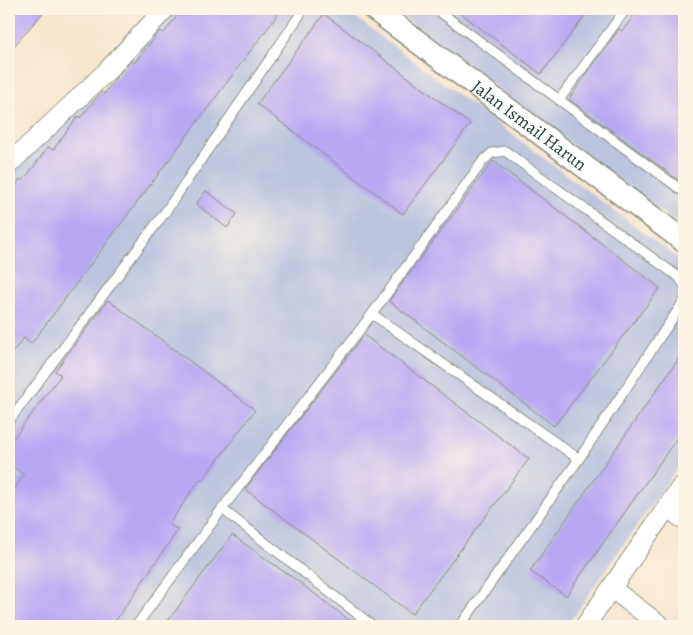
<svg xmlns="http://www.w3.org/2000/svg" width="693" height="635" viewBox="0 0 693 635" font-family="Alegreya,serif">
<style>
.industrial{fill:#bbc3de}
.building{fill:#b8a8f3}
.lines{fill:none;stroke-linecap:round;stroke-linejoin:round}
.service-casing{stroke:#8b9080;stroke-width:11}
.minor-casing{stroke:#8b9080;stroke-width:21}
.tertiary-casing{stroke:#8b9080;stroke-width:25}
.service{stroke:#fff;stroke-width:9}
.minor{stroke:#fff;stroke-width:19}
.tertiary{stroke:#fff;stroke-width:22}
.labels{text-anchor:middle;stroke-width:4;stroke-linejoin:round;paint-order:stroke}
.street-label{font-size:18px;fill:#1f3d34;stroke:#fcf5e5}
</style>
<rect width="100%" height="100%" fill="#fcf5e5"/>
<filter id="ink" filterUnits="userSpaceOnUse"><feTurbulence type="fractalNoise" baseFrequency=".02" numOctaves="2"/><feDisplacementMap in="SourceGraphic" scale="10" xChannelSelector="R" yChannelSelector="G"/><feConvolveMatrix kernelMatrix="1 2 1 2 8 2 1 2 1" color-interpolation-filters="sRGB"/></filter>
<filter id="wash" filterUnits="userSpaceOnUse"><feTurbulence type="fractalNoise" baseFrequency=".0096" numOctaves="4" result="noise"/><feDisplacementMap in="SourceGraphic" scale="20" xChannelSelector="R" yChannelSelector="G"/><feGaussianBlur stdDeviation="1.12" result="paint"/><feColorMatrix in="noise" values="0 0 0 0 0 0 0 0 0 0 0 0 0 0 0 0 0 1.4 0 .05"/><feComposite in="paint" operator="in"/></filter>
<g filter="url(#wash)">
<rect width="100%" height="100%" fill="#f7e4cb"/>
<path class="industrial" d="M172,9h172l340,254v195l-117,168h-558v-456l98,-84z
M393,9h291v220z"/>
<g id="blocks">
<path class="building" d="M16,9h30l-37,43v-34z
M182,9h100l-251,335 -7,-6 -15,18v-161l11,-16 3,2 25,-34 5,3 25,-34 2,2 21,-26 3,2 15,-20 12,-13 3,2 26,-32 4,2z
M455,9h135l-49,65z
M639,9h45v175l-115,-85 50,-70 3,2z
M324,14l146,110 -67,90 -146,-110z
M493,161l167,127 -106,138 -165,-125z
M206,191l31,23 -10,14 -31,-24z
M108,300l147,110 -53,71 -2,-2 -31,45 9,6 -66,96h-103v-130l15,-21 -15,-11v-20l52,-69 -6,-4z
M364,335l165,124 -117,155 -167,-125z
M684,351v77l-118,168 -36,-25z
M232,535l71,50 54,41h-193z"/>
</g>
</g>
<g filter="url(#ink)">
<use href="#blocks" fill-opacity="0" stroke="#8b9080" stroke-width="1"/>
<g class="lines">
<defs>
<path id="service" d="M436,9l248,183
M559,100l67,-91
M372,314l207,145
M9,421l157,-210 138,-202
M222,509l151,117
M136,626l86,-117 150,-195 111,-153 9,-8 13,-2 175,127 4,7
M460,626l119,-167 105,-158"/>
<path id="minor" d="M9,164l96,-91 60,-64
M667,507l17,13
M611,588l50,38
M585,626l96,-139 3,2"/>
<g id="tertiary">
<path id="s1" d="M374,9l310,232"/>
</g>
</defs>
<use href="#service" class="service-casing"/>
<use href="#minor" class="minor-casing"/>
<use href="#tertiary" class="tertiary-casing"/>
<use href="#service" class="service"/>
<use href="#minor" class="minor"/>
<use href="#tertiary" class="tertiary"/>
</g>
</g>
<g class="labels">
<g class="street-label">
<text dy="6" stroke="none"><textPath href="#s1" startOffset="194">Jalan Ismail Harun</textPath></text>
</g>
</g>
<rect width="693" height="635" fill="none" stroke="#fcf5e5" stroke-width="30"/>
</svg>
